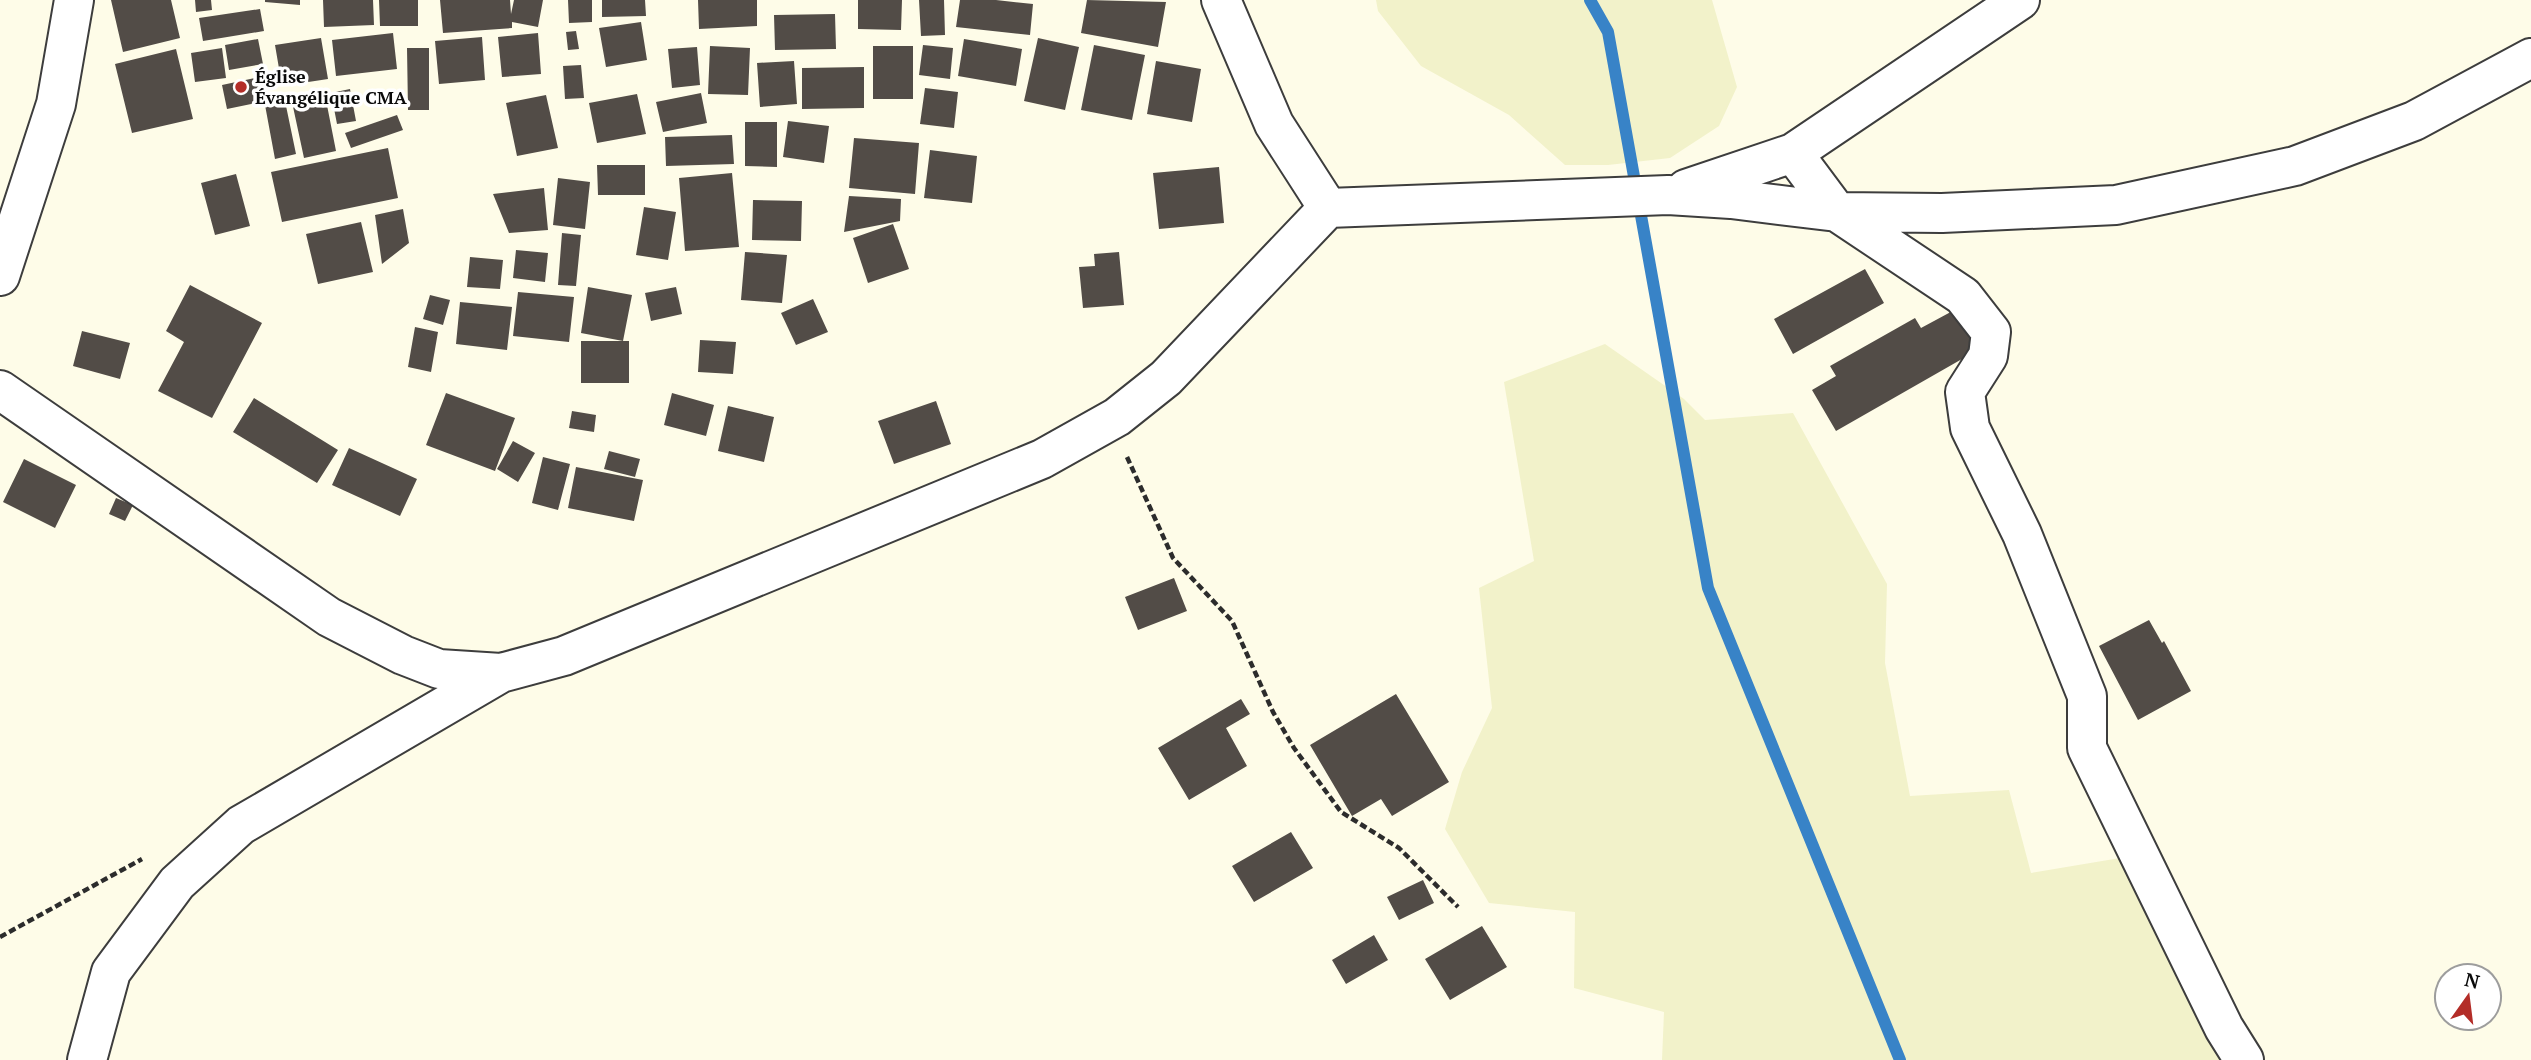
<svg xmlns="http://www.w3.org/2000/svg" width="2531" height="1060" viewBox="0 0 2531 1060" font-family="'PT Serif',serif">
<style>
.farmland{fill:#f2f2ca}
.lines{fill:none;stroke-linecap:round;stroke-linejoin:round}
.stream{stroke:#3883c7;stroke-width:12}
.building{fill:#524c47}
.minor-casing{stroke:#3d3d3d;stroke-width:42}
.path{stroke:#2c2c2c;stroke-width:4.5;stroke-dasharray:7 3.5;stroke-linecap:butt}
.minor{stroke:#fff;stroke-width:38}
.poi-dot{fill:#b32d28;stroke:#fff;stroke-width:2.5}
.labels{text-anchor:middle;stroke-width:7;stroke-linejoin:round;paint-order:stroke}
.poi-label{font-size:18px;font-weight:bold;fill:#0a0a0a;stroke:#fff;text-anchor:start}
</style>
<rect width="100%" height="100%" fill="#fefce8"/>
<path class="farmland" d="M1376,0h336l25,87 -18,39 -49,32 -62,7h-43l-56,-50 -88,-49 -43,-55z
M1605,344l79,55 21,21 88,-7 94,171 -2,79 25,133 99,-6 22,83 101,-17 101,204h-571l2,-48 -90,-24 1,-76 -86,-9 -44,-74 17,-57 30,-64 -13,-120 55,-27 -30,-179z"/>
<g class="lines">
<path class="stream" d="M1590,0l18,32 100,556 192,472"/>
</g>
<path class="building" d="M111,0h60l9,38 -57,14z
M195,0h16l1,10 -16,2z
M265,0h35v5l-35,-3z
M323,0h50l1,25 -50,2z
M379,0h39v26h-38z
M440,0h70l1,14 3,-14h29l-5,27 -26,-5v6l-69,5z
M568,0h24v22l-23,1z
M602,0h43l1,16 -44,1z
M698,0h59v26l-58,3z
M858,0h44l-1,30 -43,-1z
M919,0h25l1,35 -24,1z
M960,0h36l37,4 -3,31 -74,-8z
M1087,0l79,2 -8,45 -77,-14z
M260,9l4,22 -61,10 -4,-23z
M835,14l1,35 -61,1 -1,-35z
M641,22l6,38 -41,7 -7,-39z
M576,31l3,18 -11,1 -2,-18z
M393,33l4,36 -61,7 -4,-36z
M538,33l3,41 -39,3 -4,-40z
M482,37l3,43 -46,4 -4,-43z
M321,38l7,41 -46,7 -7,-41z
M1038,38l41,9 -14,63 -41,-9z
M258,39l5,25 -34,6 -4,-25z
M964,39l58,10 -6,37 -58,-10z
M923,45l30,3 -3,31 -31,-4z
M1094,45l51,10 -13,65 -51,-10z
M710,46l40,2 -2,47 -40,-1z
M873,46h40v53h-40z
M697,47l3,38 -28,3 -4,-39z
M222,48l4,30 -31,4 -4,-29z
M407,48h22v62h-21z
M176,49l17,70 -61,14 -17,-69z
M794,61l3,43 -37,3 -3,-44z
M1156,61l45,8 -9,53 -45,-8z
M581,65l3,33 -19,1 -2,-33z
M864,67v41l-62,1v-41z
M260,77l5,24 -38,8 -5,-24z
M925,88l33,4 -4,36 -34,-4z
M350,89l6,32 -19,3 -6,-31z
M701,93l6,30 -44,9 -7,-30z
M637,94l9,40 -49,9 -8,-40z
M325,95l11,56 -32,7 -12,-56z
M546,95l12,53 -41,8 -11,-53z
M285,101l11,53 -21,5 -10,-54z
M397,115l6,15 -52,18 -6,-15z
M788,121l41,5 -5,37 -41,-6z
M745,122h32v45l-32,-1z
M732,135l2,29 -68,2 -1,-29z
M854,138l65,5 -4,51 -66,-6z
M388,148l10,50 -116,24 -11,-50z
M930,150l47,6 -5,47 -48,-5z
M597,165h48v30h-47z
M1219,167l5,56 -65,6 -6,-56z
M732,173l7,74 -54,4 -6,-73z
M236,174l14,52 -35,9 -14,-52z
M558,178l32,4 -5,47 -32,-4z
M544,188l4,42 -39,3 -16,-39z
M849,196l52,3 -1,22 -56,11z
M753,200l49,1 -1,40 -49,-1z
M644,207l32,5 -8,48 -32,-5z
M403,209l6,34 -27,21 -7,-49z
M361,222l12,50 -55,12 -12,-50z
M893,224l16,45 -41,14 -15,-45z
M562,233l19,2 -5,51 -18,-1z
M516,250l32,3 -3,29 -32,-4z
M745,252l42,3 -5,48 -41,-3z
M1119,252l5,53 -41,3 -4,-41 16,-1 -1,-12z
M470,257l33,3 -3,29 -33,-2z
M1865,269l19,34 -91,51 -19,-35z
M190,285l72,38 -50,95 -54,-27 26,-49 -18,-11z
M588,287l44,8 -9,46 -42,-8z
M676,287l6,27 -31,7 -6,-28z
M518,292l56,5 -5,45 -56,-6z
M430,295l20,5 -7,25 -20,-6z
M813,299l15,33 -32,13 -15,-32z
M460,302l52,5 -5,43 -51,-6z
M1960,307l23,40 -147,84 -24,-41 24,-14 -6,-10 85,-48 6,10z
M415,327l23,5 -7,40 -23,-5z
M82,331l48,12 -10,36 -47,-13z
M700,340l36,2 -3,32 -35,-2z
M581,341h48v42h-48z
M446,393l69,25 -20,53 -69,-26z
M672,393l42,12 -8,31 -42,-11z
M254,398l84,52 -21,33 -84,-51z
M936,401l15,43 -57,20 -16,-43z
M728,406l46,11 -10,45 -46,-11z
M572,411l24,4 -2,17 -25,-4z
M513,441l22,12 -17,29 -21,-13z
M349,448l68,31 -17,37 -68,-31z
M609,451l31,8 -5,18 -31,-8z
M543,457l27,7 -12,46 -26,-7z
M24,459l52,26 -21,43 -52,-26z
M576,467l67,13 -9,41 -66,-13z
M116,498l17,7 -8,16 -16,-7z
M1174,578l13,33 -49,19 -13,-33z
M2149,620l13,23 2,-2 27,50 -53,29 -39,-74z
M1396,694l53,88 -57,34 -11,-17 -29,17 -42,-71z
M1241,699l9,15 -24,14 21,38 -58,34 -31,-52z
M1291,832l22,36 -59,34 -22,-36z
M1423,880l11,23 -35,17 -12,-23z
M1482,926l25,41 -57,33 -25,-41z
M1374,935l14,25 -42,24 -14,-24z"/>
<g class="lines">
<defs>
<path id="minor" d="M1221,0l53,124 54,84
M1793,153l44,59 126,84 28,36 -3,24 -23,36 5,36 52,106 65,162v52l137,280 20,32
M1686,189l107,-36 227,-153
M0,276l56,-172 18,-104
M0,390l329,227 74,38 36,14 62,4 63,-17 478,-197 75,-42 49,-39 162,-170 340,-13 63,4 106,13 105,1 174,-8 179,-39 119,-45 117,-63
M87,1060l24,-88 66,-89 64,-58 260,-152"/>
</defs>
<use href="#minor" class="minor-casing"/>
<path class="path" d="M1127,457l46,101 59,63 41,91 21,36 47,64 58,36 59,59
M0,937l142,-78"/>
<use href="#minor" class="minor"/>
</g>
<circle class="poi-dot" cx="241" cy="87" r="7"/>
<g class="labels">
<g class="poi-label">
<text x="255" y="83">Église<tspan x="255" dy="21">Évangélique CMA</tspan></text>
</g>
</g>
<g transform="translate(2468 997) rotate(14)"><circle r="33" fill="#ffffff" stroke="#9d9d9d" stroke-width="2"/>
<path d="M0-5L12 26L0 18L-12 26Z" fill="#b32d28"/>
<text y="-10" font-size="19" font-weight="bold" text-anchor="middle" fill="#0a0a0a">N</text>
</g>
</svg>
